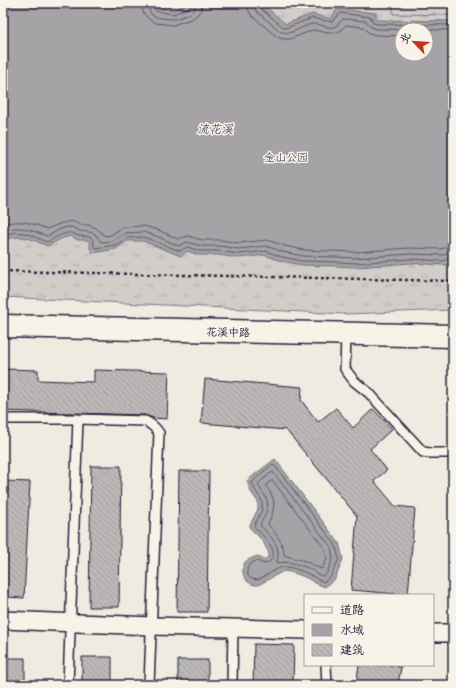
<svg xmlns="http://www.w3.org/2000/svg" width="456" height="688" viewBox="0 0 456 688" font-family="Kalam,'LXGW WenKai TC',sans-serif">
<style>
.grass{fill:url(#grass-tufts);stroke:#7a7882;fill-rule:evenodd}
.forest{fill:url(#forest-firs);stroke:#7a7882}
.water{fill:#a6a3a6;stroke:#716f7b;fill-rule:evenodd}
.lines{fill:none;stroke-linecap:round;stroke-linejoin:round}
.shore{stroke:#575666;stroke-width:1}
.building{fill:url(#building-back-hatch);stroke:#22223b}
.lane-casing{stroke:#22223b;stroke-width:12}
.street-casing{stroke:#22223b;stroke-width:20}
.secondary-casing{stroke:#22223b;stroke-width:25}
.path{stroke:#22223b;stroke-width:2.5;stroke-dasharray:3 3;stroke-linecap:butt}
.lane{stroke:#f7f3e8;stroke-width:9}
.street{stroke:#f7f3e8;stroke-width:17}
.secondary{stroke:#f7f3e8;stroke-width:22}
.labels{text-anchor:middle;stroke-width:3;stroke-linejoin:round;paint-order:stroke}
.park-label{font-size:11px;fill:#575566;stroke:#f7f3e8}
.street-label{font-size:11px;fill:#22223b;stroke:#f7f3e8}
.water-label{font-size:12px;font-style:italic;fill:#504f60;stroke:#f7f3e8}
</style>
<defs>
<pattern id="grass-tufts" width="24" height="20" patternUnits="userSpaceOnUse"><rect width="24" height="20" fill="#d1cdc9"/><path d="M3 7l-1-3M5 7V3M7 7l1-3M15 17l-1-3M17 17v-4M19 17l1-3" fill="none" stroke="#b3b0ae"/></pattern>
<pattern id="forest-firs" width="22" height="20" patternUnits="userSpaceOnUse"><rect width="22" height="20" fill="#d1cdc9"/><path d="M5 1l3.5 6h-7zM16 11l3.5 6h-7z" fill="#b3b0ae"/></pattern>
<pattern id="building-back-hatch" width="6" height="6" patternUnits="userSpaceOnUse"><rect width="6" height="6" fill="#bbb8b7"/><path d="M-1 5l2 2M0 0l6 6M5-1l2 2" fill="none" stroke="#a09e9e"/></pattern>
</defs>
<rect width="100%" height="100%" fill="#eeebe1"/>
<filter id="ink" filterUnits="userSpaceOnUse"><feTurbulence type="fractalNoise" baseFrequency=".025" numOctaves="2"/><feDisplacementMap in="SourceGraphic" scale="8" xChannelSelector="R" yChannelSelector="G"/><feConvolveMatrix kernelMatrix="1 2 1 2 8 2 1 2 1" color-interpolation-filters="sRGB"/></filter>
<g filter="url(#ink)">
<path class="grass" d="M3,3h450v307l-108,4 -342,-17zM402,30h24v24h-24z"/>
<path class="forest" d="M393,3h60v12l-60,-1z"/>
<path class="water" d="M3,3h153l2,5 15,2 18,-7h70l25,21 26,-10 19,5 6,-10 39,4v7l77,1v239l-7,5 -36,-2 -54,4 -20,-1 -34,-1 -21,-4 -16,-6 -26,3 -21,-3h-19l-12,-4 -6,5 -38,-15h-16l-11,8 -23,4 -3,-5v-7l-4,-1h-8l-8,-4 -7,2 -16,8c-17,-8 -25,-12 -44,-6zM402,30h24v24h-24z
M275,459l64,84 4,16 -8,20 -10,8 -10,-4 -8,-5 -13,-5 -10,-2c-5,2 -23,13 -26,14 -12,1 -19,-13 -13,-23 3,-3 8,-4 12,-6l7,4 4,-3 1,-4 -7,-13 -13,-13 9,-18v-7l-7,-10 -4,-11 7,-6z"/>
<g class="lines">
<path class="shore" d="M141,3l1,6 2,5 6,6 6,3 17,2 18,-6 5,-3 5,-6 1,-7
M147,3c1,4 2,9 5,12 4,3 17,4 22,4 5,-1 14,-4 18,-7 3,-3 3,-6 4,-9
M152,3l2,6 2,2 17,3 15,-6 2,-2 1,-3
M247,3l1,6 3,6 25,21 6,3h8l23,-9 15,3h6l6,-2 6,-6 17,2 6,6 6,2 27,1
M253,3l1,4 2,4 24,20c12,6 22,-6 33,-7 7,-1 14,5 21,3 4,-1 6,-6 9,-8l23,2 5,6 6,2 76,1
M258,3l2,5 23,19 3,1 26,-10 20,4 8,-9 31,4 2,6 4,1 76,1
M3,224c16,-5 30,-1 44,5l12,-5 12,-3 10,4h8l7,3 9,8 6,-1 12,-8 21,-1 14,4 20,9 10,-3 14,4h18l19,3 28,-3 18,6 19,4 51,2 55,-4 31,1 6,-2 6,-1
M3,230c18,-5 27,0 44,6 8,-3 16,-10 24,-9 4,1 6,3 9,4 6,1 11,0 16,4 2,2 3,5 5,7l12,-1 12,-8 18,-1 13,4 23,10 8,-4 14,4h18l20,3 27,-3 17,6 20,4 33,1 19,1 55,-4 33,1 6,-3h4
M3,235c20,-6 26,0 44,7 7,-3 13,-8 21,-9 4,-1 7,2 12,3 9,1 14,-1 14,11l2,1 19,-3 11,-7 17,-1 11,4 26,10 7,-4 13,4h19l20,3 27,-3 16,6 20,4 34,1 20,1 54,-4 34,2 6,-4h3
M272,465l3,1 60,78 4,15 -8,17 -7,6c-6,-1 -10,-6 -16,-8 -6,-3 -19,-8 -25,-7 -6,1 -19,10 -25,13l-7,-1 -4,-5c0,-8 2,-11 10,-13 5,2 9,5 14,-1 9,-10 -11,-27 -17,-34l8,-16v-8l-1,-3 -6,-9 -3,-7 4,-5z
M273,472l58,75 2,11 -6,15 -4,3c-4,0 -7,-3 -11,-6 -8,-4 -24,-10 -33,-7l-2,-1c0,-3 2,-7 1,-10 0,-9 -12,-20 -18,-27 4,-9 11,-17 6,-27 -2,-5 -6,-8 -8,-14l2,-2z
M271,481h2l52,68 2,9 -5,11c-5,-1 -10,-5 -15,-7 -7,-3 -16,-4 -23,-7 0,-12 -9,-22 -16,-31 4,-10 9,-19 3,-30 -1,-3 -4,-6 -5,-8z"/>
</g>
<path class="building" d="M4,369l34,1v10l56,2v-12l75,2 -2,47 -14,-1 -8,-3 -142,-4z
M205,379l97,8 -1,13 17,22 18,-14 17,20 20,-19 19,20 -22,20 17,21 -13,11 21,25 20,2 -7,87 -57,-5 6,-74 -71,-86 -85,-7z
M91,466h30l-2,141h-30z
M179,471h30l-2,141h-30z
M3,481l27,1 -6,116 -21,-1z
M254,644l40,1 -1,40h-40z
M82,657h30v28h-30z
M3,658h22v27h-22z
M178,660h30v25h-30z
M359,665h27l15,2 -3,18h-42z"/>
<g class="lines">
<defs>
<path id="lane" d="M346,334l-1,35 9,12 15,12 54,59 7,1h23
M3,419h75l67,2c7,3 10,6 14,12l-10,252
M326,665l1,20
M68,685l10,-266
M232,685l1,-57"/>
<path id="street" d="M3,620l149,6 153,4
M433,633h20"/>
<path id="secondary" d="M3,326l450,10"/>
</defs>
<use href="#lane" class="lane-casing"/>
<use href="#street" class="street-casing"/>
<use href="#secondary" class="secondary-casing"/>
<path class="path" d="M366,7v-4
M3,271l450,10"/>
<use href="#lane" class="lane"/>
<use href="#street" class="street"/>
<use href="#secondary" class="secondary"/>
</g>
</g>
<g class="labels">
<g class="park-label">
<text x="286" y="161">金山公园</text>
</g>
<g class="street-label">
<text transform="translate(228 332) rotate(1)" y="4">花溪中路</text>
</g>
<g class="water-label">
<text x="215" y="133">流花溪</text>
</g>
</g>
<rect width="456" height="688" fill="none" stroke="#f7f3e8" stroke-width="16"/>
<rect x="8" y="8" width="440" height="672" fill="none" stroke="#22223b" stroke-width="1.5" filter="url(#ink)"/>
<rect x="304" y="594" width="130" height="72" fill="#f7f3e8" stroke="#a29fa3"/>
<rect x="312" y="607" width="20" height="6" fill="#f7f3e8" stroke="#a29fa3"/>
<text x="340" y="614" font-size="12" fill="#22223b">道路</text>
<rect x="312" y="624" width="20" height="12" fill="#a6a3a6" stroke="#a29fa3"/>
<text x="340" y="634" font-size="12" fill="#22223b">水域</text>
<rect x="312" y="644" width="20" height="12" fill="url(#building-back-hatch)" stroke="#a29fa3"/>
<text x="340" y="654" font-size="12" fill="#22223b">建筑</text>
<g transform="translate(414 42) rotate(295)"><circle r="19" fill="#f7f3e8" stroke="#a29fa3"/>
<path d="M0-3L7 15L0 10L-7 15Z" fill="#c8321e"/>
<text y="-6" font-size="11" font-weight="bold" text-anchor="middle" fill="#22223b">北</text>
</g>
</svg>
